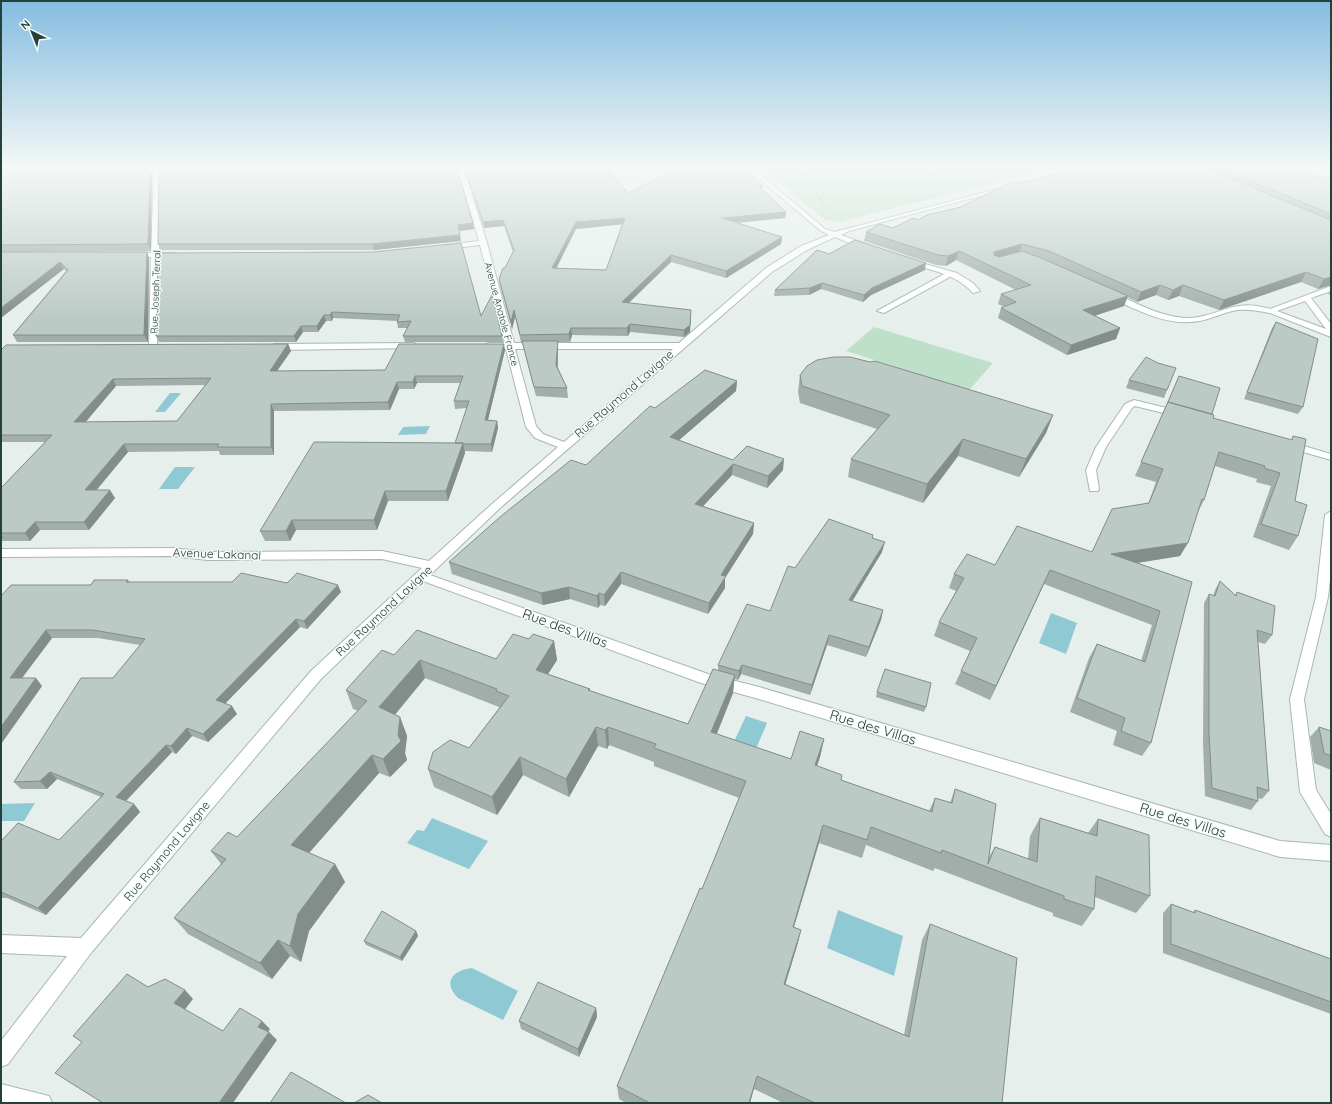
<svg xmlns="http://www.w3.org/2000/svg" width="1332" height="1104" viewBox="0 0 1332 1104" font-family="Quicksand,sans-serif">
<style>
.green{fill:#bfe0c8}
.water{fill:#8ec9d4}
.lines{fill:none;stroke-linecap:round;stroke-linejoin:round}
.lane-casing{stroke:#a8b8b2;stroke-width:2}
.street-casing{stroke:#a8b8b2;stroke-width:2}
.path{stroke:#86b3a5;stroke-width:1.5;stroke-dasharray:1 1.5;stroke-linecap:butt}
.lane{fill:#fff;fill-rule:evenodd}
.street{fill:#fff;fill-rule:evenodd}
.wall{fill:#a1aea9;fill-rule:evenodd}
.shaded-wall{fill:#838d89}
.building{fill:#bbcac4;stroke:#838d89;fill-rule:evenodd}
.labels{text-anchor:middle;stroke-width:3;stroke-linejoin:round;paint-order:stroke}
.far-street-label{font-size:10px;fill:#24423a;stroke:#f7fbf9}
.street-label{font-size:12px;fill:#24423a;stroke:#f7fbf9}
.near-street-label{font-size:14px;fill:#24423a;stroke:#f7fbf9}
</style>
<rect width="100%" height="100%" fill="#e6efeb"/>
<path class="green" d="M759,166h302l-221,56 -15,-2z
M874,327l119,36 -24,27 -123,-39z"/>
<path class="water" d="M170,393h11l-16,19h-10z
M430,426l-4,8 -28,1 5,-8z
M175,467h20l-17,22h-19z
M1051,613l26,10 -11,31 -27,-11z
M746,716l21,7 -15,35 -22,-8z
M35,803l-11,18h-23v-17z
M432,818l56,23 -19,28 -62,-26 10,-13 7,1z
M838,910l65,26 -9,40 -67,-28z
M472,968l46,23 -15,29 -45,-22c-16,-16 -5,-28 14,-30z"/>
<g class="lines">
<defs>
<path id="lane" d="M948,272l7,2 -71,39 -7,-2z
M1108,293h6c24,11 49,25 76,25 26,-1 43,-18 72,-11 4,1 8,1 11,4l-4,2c-10,-2 -20,-4 -31,-3 -16,2 -31,12 -48,12 -29,2 -56,-14 -82,-25z"/>
<path id="street" d="M154,166l25,4 -3,2h-16l-1,81h16l4,2 -4,2h-16l-2,90 -4,3 -4,-3 2,-90h-18l-4,-2 4,-2h18l3,-81h-18l-3,-2 3,-2h18z
M457,166h6l24,77 27,100h165l87,-75 35,-22 28,-11 -8,-4 -77,-65h6l75,63 10,3 170,-45 5,1 -161,43 -8,4 28,10v4h-6l-28,-12 -28,13 -35,22 -272,236 -70,67 278,99 51,13 521,154 51,4v16l-51,-4 -521,-158 -58,-16 -278,-102 -102,98 -230,274 -83,111 -7,3v-26l66,-85 -66,-3v-18l80,3 230,-267 111,-103 -40,-9 -174,1 -36,-4 -171,1v-8l171,-1 36,4 174,-1 47,10 63,-57 66,-57 -23,-9 -9,-11 -20,-78h-18l-4,-3 4,-3h17l-25,-98 -33,4 -4,-2 4,-2 32,-4zM515,349h158l-109,93 -21,-8 -7,-8z
M907,259l50,14 16,10 7,8 -7,2c-17,-19 -42,-23 -66,-30z
M1331,286v5l-20,7 20,26v13l-66,-26zM1305,301l21,28 -49,-18z
M414,343l4,3 -1,2 -143,2 -4,-3 4,-3z
M1134,400l49,12 2,2 -5,3 -45,-11 -3,2 -26,39 -10,23 3,19 -1,2h-8l-4,-21 10,-23 29,-43z
M1290,442l41,12v6l-45,-13 -1,-2z
M1331,511v60l-3,26 -24,102 12,91 15,24v23l-6,-3 -25,-42 -10,-93 26,-102 9,-82z
M1,1084l48,12 3,7h-51z"/>
</defs>
<use href="#lane" class="lane-casing"/>
<use href="#street" class="street-casing"/>
<path class="path" d="M798,166l6,5 22,38
M918,166l21,14 -14,10
M989,166l13,5"/>
<use href="#lane" class="lane"/>
<use href="#street" class="street"/>
</g>
<path class="wall" d="M1,166h152l-1,2h-151z
M161,166h198l-197,1z
M463,166h143l22,27 41,-20 -7,-7h76l25,20 -1,3 24,23 -1,6 -48,5 45,14 -1,7 -55,34 -55,-16 -42,41 62,7 -1,22 -6,5 -54,-5 -2,4 -56,-1 -2,7h-12v26l9,20 1,10 -32,-2 -12,-46 -2,-8h-1l-6,-25 -3,12 -12,-43 -1,-7 14,-27 -9,-26 -20,2zM622,224l-16,46 -50,-2 20,-39z
M1086,166h196l49,14v105l-13,4 -17,-7 -82,28 -40,-14 -11,4 -12,-5 -19,7 -10,-5 -3,9 -30,10 26,12 -4,11 -49,16 -69,-37 3,-10 3,-1 -6,-3 3,-10 15,-4 -60,-30 -10,6 -10,-1 -72,-24 2,-9 27,-4 68,-21 61,-24z
M150,168l2,6 -1,77 -150,1v-83z
M357,168l116,55 1,6 -15,2 2,10 -87,9h-213l-3,-6z
M1,252h146l2,6 -1,84h-131l-4,-7 53,-64 -2,-2z
M158,253l323,63 21,20 1,6h-98l-2,-6 5,-8h-10l-1,-6 1,-1 -65,-3 -1,3h-6l-8,11h-15l-7,10h-137l-3,-6z
M829,254l96,16 -54,25 -8,7 -42,-13 -12,6 -35,1 1,-6z
M1331,289v6l-3,-1z
M1276,322l27,85 -5,7 -54,-15 28,-71z
M288,344l3,7 -14,20 108,-1 120,-20 -17,70 9,1 1,7 -6,24 -27,-1v2l-17,48h-60l-11,29h-81l-6,11h-25l-5,-10 195,-88 12,-35 -12,1 -1,-8 6,-18h-43l-3,6h-15l-9,21 -116,1v44h-54l-1,-4 -91,1 -32,38 19,8 -26,32h-49l-10,11h-29v-53l44,-46h-44v-92zM205,385l-28,36 -92,1 31,-36z
M800,375l253,40 -7,18 -27,44 -61,-21 -35,47 -75,-26 3,-18 26,-30 -77,-26 -2,-11z
M1179,376l33,38 1,4 78,22 2,-4 2,65 3,35 -9,14 -36,-13 18,-51 -15,-4 1,-3 -42,-13 -11,34 -7,14 -17,42 -43,7 55,19 -41,161 -9,13 -29,-11 4,-14 -47,-19 19,-54 8,-14 44,17 11,-36 -108,-41 -54,116 -35,-16 6,-13 9,-20 -36,-15 5,-14 17,-31 -7,-3 5,-14 41,-9 97,-13 56,-48 8,-22 -21,-6z
M1129,380l38,10 -3,8 -38,-10z
M737,381l-1,10 -57,49 54,20 50,10 -16,18 -35,-13 -29,31 51,17 -1,11 -28,44v10l-17,26 -87,-30 -16,22 -5,-1 -2,3 -28,-9 -27,6 -91,-31 -3,-12 137,-97 69,-57z
M873,535v3l9,14 -30,49 31,9 -2,10 -15,37 -39,-12 -17,50 -69,-21 -3,6 -4,-1 -1,14 -16,41 74,25 33,-20 -4,18 -3,9 24,14 88,31 6,-13 15,5 5,-14 34,68 6,-10 33,12 2,-23 10,-18 48,15 10,-14 52,77 -14,17 -41,-16 -1,12 -12,17 -29,-10v-3l-118,-45 -2,3 -67,-26 -4,13 -43,-15 -25,84 7,3 -4,16 -12,38 119,51 18,-95 8,-16 72,179h-219l-29,-14 -4,14h-124l-7,-4 -2,-13 85,-197 37,-91 -85,-32v-4l-45,-17 -2,4 -9,-3 -29,51 -46,-22 -26,40 -63,-28 -6,-18 41,-21 30,-40v-1l-74,-29 -30,37 5,2 7,19 -2,17 2,7 -17,17 -11,-4 -70,80 26,11 10,18 -36,49 -8,31 -11,-6 -18,23 -84,-45 -14,-16 47,-54 -10,-13 26,-14 121,-126 -5,-2 -7,-19 48,-35 102,4 33,-20 25,2 3,19 -9,14 42,15v2l98,33 30,-54v-5l52,-54 25,-43z
M128,580l2,2 157,1 54,9 -34,37 -7,-2 -75,76 12,11 -29,28 -16,-6 -16,18 -4,-2 -46,49 8,3 6,8 -94,103 -39,-17h-6v-57l58,-1 42,-43 -44,-18 -10,10h-26l-7,-7 99,-104 27,-33 -42,-7h-46l-30,40 20,8 -41,58v-148z
M1220,581l15,14 2,-3 35,43 -7,9 -7,-2 11,149 -7,8 -4,-1v3l-7,9 -46,-14 -2,-54 1,-139 5,-9 4,2 2,-6z
M877,692l49,15 -2,5 -48,-15z
M1319,727l12,4v39l-17,-7 -4,-26z
M1171,904l22,8 2,-2 136,49v55l-168,-61v-40z
M416,931l2,5 -16,25 -36,-16 -2,-4z
M596,1008l1,9 -18,40 -58,-28 -2,-8z"/>
<path class="shaded-wall" d="M150,168l2,6 -1,77 -3,-7z
M786,212l-1,6 -63,6v-6z
M625,218v6l-49,5 -23,46 -1,-7 24,-46z
M503,220l1,6 -20,2 -1,-6z
M473,223l1,6 -15,2 -1,-6z
M460,235l1,6 -87,9 -2,-6z
M782,237l-1,7 -55,34v-7z
M1022,244l-3,10 -27,8 2,-10z
M959,251l-3,9 -10,6 2,-10z
M147,252l2,6 -1,84 -4,-7z
M671,255v7l-49,47v-7z
M60,262l4,7 -63,49v-10z
M926,263l-1,7 -54,25 -8,7 1,-7 8,-7z
M1306,272l-5,10 -82,28 5,-10z
M1331,277v8l-13,4 6,-10z
M822,283l-1,6 -12,6 1,-7z
M1160,285l-4,10 -19,7 4,-10z
M1183,285l-4,11 -11,4 5,-10z
M1128,296l-4,10 -45,15 4,-11z
M514,310l1,7 -3,12 -1,-7z
M691,310l-1,22 -6,5v-7z
M332,312l1,6 -1,3 -2,-6z
M324,315l2,6 -8,11 -1,-6z
M630,324v8l-2,4 -1,-8z
M301,326l2,6 -7,10 -2,-6z
M571,328l1,7 -2,7 -1,-8z
M1120,328l-4,11 -49,16 4,-10z
M558,341v9l-1,25 -1,-10z
M288,344l3,7 -19,27 -2,-7z
M504,344l1,6 -19,78 -1,-8z
M415,376l2,7 -3,6 -1,-7z
M113,379l3,7 -37,44 -5,-8z
M737,381l-1,10 -66,57v-11z
M397,382l2,7 -9,21 -2,-8z
M271,404l3,7v44l-3,-8z
M1053,415l-7,18 -27,44 7,-18z
M497,421l1,7 -6,24 -1,-8z
M963,439l-5,17 -35,47 4,-19z
M463,443l2,10 -17,48 -2,-10z
M124,444l4,8 -38,46 -5,-8z
M784,459l-1,11 -16,18 1,-12z
M733,464l-1,11 -37,40v-11z
M110,490l5,8 -26,32 -5,-8z
M385,491l3,10 -11,29 -3,-10z
M292,520l4,10 -6,11 -4,-10z
M35,522l5,8 -10,11 -5,-8z
M754,523l-1,11 -28,44v10l-17,26 1,-11 12,-28z
M885,542l-3,10 -35,58 2,-10z
M1188,543l-8,13 -75,12 6,-14z
M1050,570l-6,14 -54,116 6,-14z
M621,572v12l-16,22 -1,-11z
M338,585l3,7 -34,37 -3,-8z
M569,587l1,12 -27,6 -2,-12z
M599,593l1,12 -2,3 -1,-12z
M883,610l-2,10 -15,37 3,-10z
M296,619l4,8 -79,81 -5,-8z
M46,630l6,8 -36,48 -6,-8z
M829,635l-2,10 -17,50 2,-10z
M554,641l3,19 -18,28 -3,-18z
M420,660l5,18 -39,47 -7,-18z
M742,665l-1,9 -3,6 1,-9z
M735,675l-2,18 -23,57 1,-18z
M36,678l6,8 -41,58v-17z
M232,706l5,8 -29,28 -5,-8z
M400,717l7,19 -2,17 2,7 -17,17 -7,-18 15,-24z
M596,727l2,19 -29,51 -3,-18z
M608,727l1,18 -2,4 -2,-19z
M187,728l5,8 -16,18 -5,-8z
M824,739l-4,18 -9,26 4,-18z
M166,745l6,7 -50,53 -6,-8z
M372,755l7,18 -78,89 -10,-17z
M520,757l3,18 -26,40 -5,-18z
M50,772l7,7 -10,10 -7,-8z
M134,804l6,8 -94,103 -8,-7z
M823,825l-4,18 -30,100 4,-16z
M335,864l10,18 -36,49 -8,31 -11,-16 8,-32z
M801,930l-4,16 -16,53 3,-15z
M416,931l2,5 -16,25 -2,-4z
M278,940l12,16 -18,23 -12,-16z
M185,990l8,9 -10,13 -9,-9z
M596,1008l1,9 -18,40 -1,-8z
M262,1021l8,8 -4,6 -8,-8z
M269,1032l8,8 -44,63h-14z
M757,1076l-7,27h-1z"/>
<path class="building" d="M388,166h68l17,57 -15,2 2,10 -88,9h-214l1,-76h198z
M464,166h142l22,27 44,-22 -5,-5h71l25,20h-4l27,26 -64,6 60,19 -56,34 -55,-16 -49,47 69,8 -1,15 -6,5 -54,-6 -3,4h-56l-2,6 -49,1 -6,-25 -3,12 -12,-43 4,-11h2l9,-18 -11,-30 -20,2zM625,218l-19,52 -54,-2 24,-46z
M1086,166h114l131,54v57l-7,2 -18,-7 -82,28 -41,-15 -10,5 -13,-5 -19,7 -92,-41 -27,-7 -28,8v3l5,2 23,-6 19,7 87,38 -45,14 37,18 -49,17 -70,-37 15,-6 -15,-8 30,-9 -72,-34 -11,5 -10,-1 -72,-23 14,-8 13,4 20,-10 5,2 9,-5 34,-8 48,-24 10,-2 3,2z
M1215,166h67l49,14v34z
M150,168l-2,76 -147,1v-76z
M855,240l71,23 -54,25 -8,7 -42,-12 -12,5 -35,2 42,-40 12,4z
M461,243l20,73 11,-21 10,41h-99l8,-15 -14,1 3,-7 -68,-3 -2,3h-6l-7,11h-16l-7,10h-138l2,-83 215,-1z
M1,252h146l-3,83h-131l55,-65 -8,-8 -59,46z
M1276,322l42,17 -15,68 -56,-15z
M522,341h36l-2,24 11,23 -33,-1z
M288,344l-18,27 115,-1 14,-26h105l-19,76 12,1 -6,23h-28v-1h-8l14,-42h-15l9,-25h-48l-2,6h-16l-9,20 -117,2v43h-54l2,-3h-95l-39,46h25l-26,32h-49l-10,11h-24v-45l51,-53h-51v-85l5,-5zM211,378l-34,43 -103,1 39,-43z
M834,357h16l20,5 5,-1 178,54 -27,44 -63,-20 -36,45 -76,-25 39,-44 -88,-29 -2,-11 7,-9 10,-6z
M1146,357l12,6 18,5 -9,22 -38,-10z
M705,370l32,11 -67,56 63,23 14,-14 37,13 -16,17 -35,-12 -38,40 59,19 -33,52 5,1 -17,27 -88,-31 -17,23 -5,-2 -2,3 -28,-9 -28,6 -92,-31 51,-45 71,-57 15,5 64,-59 5,2z
M1179,376l41,12 -8,26 -44,-12z
M1168,402l46,13 -1,3 79,22 1,-4 13,3 -11,62 12,4 -9,31 -37,-12 19,-51 -16,-5 1,-2 -46,-14 -15,48 -2,-1 -14,44 -77,11 81,28 -41,161 -30,-12 4,-13 -48,-20 20,-54 48,18 15,-51 -110,-41 -54,116 -35,-15 16,-33 -38,-16 25,-44 -10,-4 13,-20 28,11 22,-39 75,26 20,-43 37,-6 14,-34 -22,-7z
M314,442l149,1 -17,48h-61l-11,29h-82l-6,11h-26z
M829,519l44,16 -1,3 13,4 -36,58 34,10 -14,37 -40,-12 -17,50 -70,-20 -3,6 -21,-6 29,-61 23,7 18,-45 7,2z
M241,573l46,10 10,-10 41,12 -34,36 -8,-2 -80,81 16,6 -29,28 -16,-6 -16,18 -5,-1 -50,52 18,7 -96,104 -37,-16v-51l17,-18 41,17 45,-46 -54,-22 -10,9 -26,1 67,-104h32l32,-39 -52,-9h-47l-36,48h26l-35,49v-131l10,-11h80l3,-5h34l-2,2h106z
M1220,581l16,15 1,-4 38,14 -3,29 -15,-5 12,161 -12,-4 1,14 -46,-13 -3,-55v-139l6,2z
M417,630l79,29 17,-25 16,5 4,-5 21,7 -18,29 54,19 -2,1 100,34 25,-55 22,6 -24,57 80,27 9,-28 24,8 -9,26 27,10 -1,5 91,32 3,-14 17,5 3,-14 41,15 -8,60 7,-17 42,15 3,-44 57,18 1,-17 51,16 1,61 -54,-20 -2,33 -30,-10v-3l-122,-46 -1,3 -70,-26 -4,13 -44,-15 -30,102 8,3 -17,54 125,53 21,-113 87,34 -15,145h-187l-58,-27 -8,27h-99l-33,-17 83,-198 2,1 44,-108 -92,-33 2,-4 -48,-17 -3,3 -9,-3 -30,52 -46,-22 -28,40 -64,-28 5,-17 17,-12 19,8 40,-52 -13,-5 1,-2 -77,-29 -41,47 21,10 -2,18 3,6 -18,18 -11,-4 -81,90 44,19 -37,50 -8,32 -12,-6 -18,23 -86,-45 52,-59 -15,-8 17,-19 9,5 130,-136 -21,-11 36,-40 12,5z
M885,669l46,14 -5,24 -49,-15z
M1319,727l12,4v25l-7,-3z
M1171,904l24,9v-3l136,49v43l-160,-58z
M382,911l34,20 -16,26 -36,-16z
M127,974l21,13 17,-8 20,11 -11,13 49,28 17,-23 22,13 -4,6 11,5 -50,71h-116l-48,-30 27,-31 -9,-6z
M538,982l58,26 -18,41 -59,-28z
M291,1072l55,31h-76z
M368,1095l14,8h-28z"/>
<linearGradient id="sky" x2="0" y2="1"><stop stop-color="#84bce0"/><stop offset="0.52" stop-color="#f4f8f6"/><stop offset="1" stop-color="#f4f8f6" stop-opacity="0"/></linearGradient>
<rect width="1332" height="320" fill="url(#sky)"/>
<g class="labels">
<g class="far-street-label">
<text transform="translate(155 292) rotate(-88)" y="4">Rue Joseph Terral</text>
<text transform="translate(502 314) rotate(75)" y="4">Avenue Anatole France</text>
</g>
<g class="street-label">
<text transform="translate(624 394) rotate(-41)" y="4">Rue Raymond Lavigne</text>
<text transform="translate(217 554) rotate(2)" y="4">Avenue Lakanal</text>
<text transform="translate(384 611) rotate(-43)" y="4">Rue Raymond Lavigne</text>
<text transform="translate(167 851) rotate(-50)" y="4">Rue Raymond Lavigne</text>
</g>
<g class="near-street-label">
<text transform="translate(565 628) rotate(20)" y="5">Rue des Villas</text>
<text transform="translate(873 727) rotate(17)" y="5">Rue des Villas</text>
<text transform="translate(1183 820) rotate(17)" y="5">Rue des Villas</text>
</g>
</g>
<rect width="1332" height="1104" fill="none" stroke="#24423a" stroke-width="4"/>
<g transform="translate(32 32) rotate(317)" stroke="#f7fbf9" stroke-width="3" paint-order="stroke">
<path d="M0-3L7 15L0 10L-7 15Z" fill="#24423a"/>
<text y="-6" font-size="11" font-weight="bold" text-anchor="middle" fill="#24423a">N</text>
</g>
</svg>
